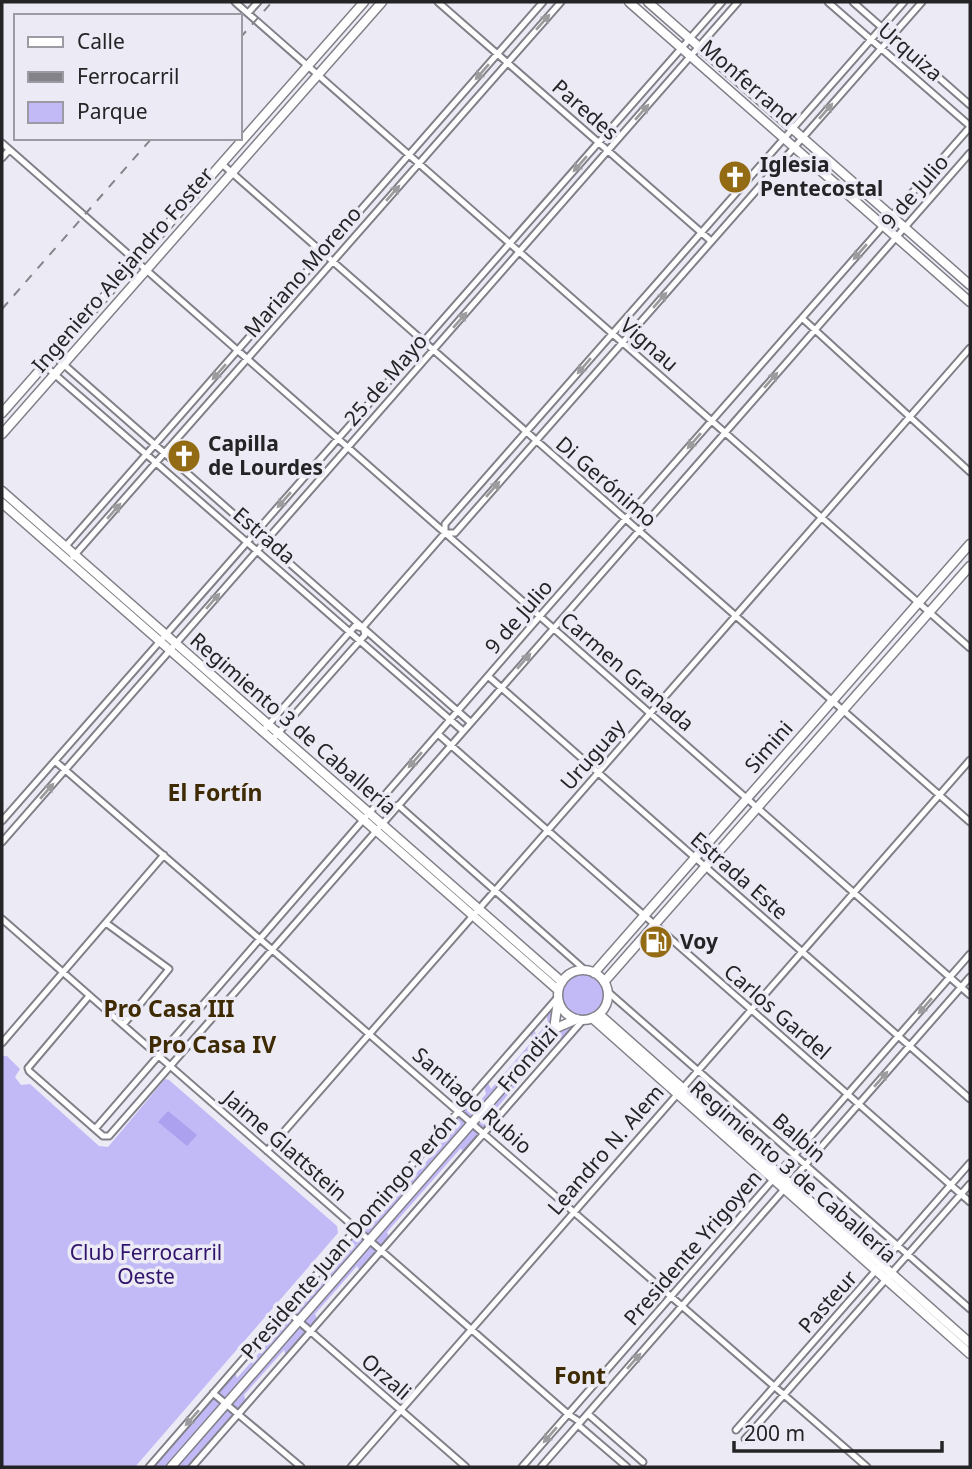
<svg xmlns="http://www.w3.org/2000/svg" width="972" height="1469" viewBox="0 0 972 1469" font-family="'Noto Sans',sans-serif">
<style>
.green{fill:#c1baf6}
.water{fill:#aca1ef}
.lines{fill:none;stroke-linecap:round;stroke-linejoin:round}
.street-casing{stroke:#818089;stroke-width:9}
.secondary-casing{stroke:#818089;stroke-width:11}
.street{stroke:#fff;stroke-width:5}
.secondary{stroke:#fff;stroke-width:8}
.rail{stroke:#848389;stroke-width:2;stroke-dasharray:9 9;stroke-linecap:butt}
.oneway{fill:#9c9c9e}
.labels{text-anchor:middle;stroke-width:7;stroke-linejoin:round;paint-order:stroke}
.street-label{font-size:21px;fill:#242427;stroke:#ecebf5}
.poi-label{font-size:21px;font-weight:bold;fill:#242427;stroke:#ecebf5;text-anchor:start}
.park-label{font-size:21px;fill:#30136c;stroke:#ecebf5}
.neighbourhood-label{font-size:23px;font-weight:bold;fill:#3f2b03;stroke:#ecebf5}
</style>
<rect width="100%" height="100%" fill="#ecebf5"/>
<path class="green" d="M562 995a21 21 0 1 1 42 0a21 21 0 1 1-42 0Z
M550,1009l3,1 -2,17 -385,440h-15l84,-96 2,7 38,-43 -2,-8 31,-35 3,6 29,-33 -2,-7 3,-3 2,5 9,-10 -2,-7 29,-33 2,7 6,-7 -1,-7 3,-4 3,7 50,-58 -2,-7 5,-6 3,6 7,-8 -2,-7 25,-29 4,6 8,-9 -2,-8 3,-5 4,8 42,-49 -4,-7 4,-4 4,6 11,-12 -2,-10z
M568,1025l3,3 -9,13 -3,-6 -70,82 2,5 -28,32 -2,-6 -74,84 2,6 -29,34 -3,-6 -42,48 3,7 -32,36 -2,-7 -40,45 2,7 -56,65h-15l381,-435z
M2,1056h5l13,13 -5,8 6,8 9,-1 69,62 9,1 57,-68 4,1 168,146 1,7 -203,234h-133z"/>
<path class="water" d="M168,1111l29,24 -10,11 -29,-24z"/>
<g class="lines">
<defs>
<path id="street" d="M235,2l735,646
M438,2l273,239
M828,2l142,124
M853,2l117,103
M248,13l10,-11
M2,143l968,852
M2,158l7,-8
M222,164l748,658
M802,318l168,154
M53,355l417,367
M44,365l419,366
M445,533h10l467,-531
M65,547l478,-545
M73,557l488,-555
M488,676l482,423
M262,732l93,-106 7,2 83,-95v-9l459,-522
M438,734l532,468
M272,740l93,-105 -1,-4
M55,761l812,706
M398,805l188,166
M2,821l720,-819
M2,842l736,-840
M2,919l566,495 12,8
M106,923l63,46 -46,56
M607,991l363,318
M89,996l-61,72 1,3 74,65h6l861,-983
M2,1043l162,-188
M95,1129l445,-513 430,-489
M267,1151l703,-803
M286,1310l180,157
M213,1393l88,74
M588,1414l55,48
M578,1425l49,42
M736,1430l234,-267
M745,1439l225,-255
M149,1467l409,-470
M192,1467l391,-447
M351,1467l619,-707
M522,1467l448,-513
M541,1467l429,-490"/>
<path id="secondary" d="M629,2l341,300
M648,2l322,283
M2,413l362,-411
M2,434l380,-432
M2,491l560,491
M2,503l556,487
M558 995a25 25 0 1 1 50 0a25 25 0 1 1-50 0Z
M594,973l376,-429
M604,982l366,-416
M599,1014l371,329
M592,1018l378,336
M554,1029l4,-28
M171,1467l383,-438 23,-10"/>
</defs>
<use href="#street" class="street-casing"/>
<use href="#secondary" class="secondary-casing"/>
<use href="#street" class="street"/>
<use href="#secondary" class="secondary"/>
<path class="rail" d="M240,38l32,-36
M2,309l150,-171"/>
</g>
<defs><path id="oneway-solid" d="M-6-.8H1V-3.2L6.5 0L1 3.2V.8H-6Z" transform="scale(1.75)"/></defs>
<g class="oneway">
<use href="#oneway-solid" transform="translate(543 22) rotate(-49)"/>
<use href="#oneway-solid" transform="translate(482 72) rotate(131)"/>
<use href="#oneway-solid" transform="translate(826 111) rotate(-49)"/>
<use href="#oneway-solid" transform="translate(642 112) rotate(-49)"/>
<use href="#oneway-solid" transform="translate(580 164) rotate(131)"/>
<use href="#oneway-solid" transform="translate(393 193) rotate(-49)"/>
<use href="#oneway-solid" transform="translate(860 252) rotate(131)"/>
<use href="#oneway-solid" transform="translate(660 300) rotate(-49)"/>
<use href="#oneway-solid" transform="translate(460 320) rotate(-49)"/>
<use href="#oneway-solid" transform="translate(584 366) rotate(131)"/>
<use href="#oneway-solid" transform="translate(219 372) rotate(131)"/>
<use href="#oneway-solid" transform="translate(771 380) rotate(-49)"/>
<use href="#oneway-solid" transform="translate(694 441) rotate(131)"/>
<use href="#oneway-solid" transform="translate(493 489) rotate(-49)"/>
<use href="#oneway-solid" transform="translate(284 500) rotate(131)"/>
<use href="#oneway-solid" transform="translate(114 511) rotate(-49)"/>
<use href="#oneway-solid" transform="translate(213 601) rotate(-49)"/>
<use href="#oneway-solid" transform="translate(524 661) rotate(-49)"/>
<use href="#oneway-solid" transform="translate(415 760) rotate(131)"/>
<use href="#oneway-solid" transform="translate(47 791) rotate(-49)"/>
<use href="#oneway-solid" transform="translate(925 1006) rotate(131)"/>
<use href="#oneway-solid" transform="translate(881 1079) rotate(-49)"/>
<use href="#oneway-solid" transform="translate(634 1361) rotate(-49)"/>
<use href="#oneway-solid" transform="translate(192 1418) rotate(131)"/>
<use href="#oneway-solid" transform="translate(550 1435) rotate(131)"/>
</g>
<defs>
<symbol id="church-disc" viewBox="-11 -11 22 22"><circle r="9.5" fill="#946b15" stroke="#ecebf5"/><path d="M-1.2-6h2.4v3.5h3.3v2.4h-3.3V6h-2.4V-.1h-3.3v-2.4h3.3Z" fill="#fff"/></symbol>
<symbol id="fuel-disc" viewBox="-11 -11 22 22"><circle r="9.5" fill="#946b15" stroke="#ecebf5"/><path d="M-5.5-6h7V0h2V4h1.3V-2.5L3-4.5l.8-.8L6-3V5H2.5V1h-1V6h-7ZM-4.2-4.7v3.2H.2V-4.7Z" fill="#fff"/></symbol>
</defs>
<g fill-rule="evenodd">
<use href="#church-disc" x="716" y="158" width="38" height="38"/>
<use href="#church-disc" x="165" y="437" width="38" height="38"/>
<use href="#fuel-disc" x="637" y="923" width="38" height="38"/>
</g>
<g class="labels">
<g class="street-label">
<text transform="translate(910 52) rotate(41)" y="7">Urquiza</text>
<text transform="translate(748 83) rotate(41)" y="7">Monferrand</text>
<text transform="translate(585 110) rotate(41)" y="7">Paredes</text>
<text transform="translate(915 192) rotate(-49)" y="7">9 de Julio</text>
<text transform="translate(123 270) rotate(-49)" y="7">Ingeniero Alejandro Foster</text>
<text transform="translate(303 272) rotate(-49)" y="7">Mariano Moreno</text>
<text transform="translate(649 345) rotate(41)" y="7">Vignau</text>
<text transform="translate(386 380) rotate(-49)" y="7">25 de Mayo</text>
<text transform="translate(606 482) rotate(41)" y="7">Di Gerónimo</text>
<text transform="translate(264 536) rotate(41)" y="7">Estrada</text>
<text transform="translate(519 617) rotate(-49)" y="7">9 de Julio</text>
<text transform="translate(627 672) rotate(41)" y="7">Carmen Granada</text>
<text transform="translate(293 724) rotate(41)" y="7">Regimiento 3 de Caballería</text>
<text transform="translate(769 747) rotate(-49)" y="7">Simini</text>
<text transform="translate(593 755) rotate(-49)" y="7">Uruguay</text>
<text transform="translate(739 876) rotate(41)" y="7">Estrada Este</text>
<text transform="translate(777 1012) rotate(41)" y="7">Carlos Gardel</text>
<text transform="translate(528 1059) rotate(-49)" y="7">Frondizi</text>
<text transform="translate(472 1101) rotate(41)" y="7">Santiago Rubio</text>
<text transform="translate(799 1138) rotate(41)" y="7">Balbin</text>
<text transform="translate(285 1146) rotate(41)" y="7">Jaime Glattstein</text>
<text transform="translate(606 1150) rotate(-49)" y="7">Leandro N. Alem</text>
<text transform="translate(793 1172) rotate(41)" y="7">Regimiento 3 de Caballería</text>
<text transform="translate(349 1237) rotate(-49)" y="7">Presidente Juan Domingo Perón</text>
<text transform="translate(693 1248) rotate(-49)" y="7">Presidente Yrigoyen</text>
<text transform="translate(828 1302) rotate(-48)" y="7">Pasteur</text>
<text transform="translate(386 1377) rotate(41)" y="7">Orzali</text>
</g>
<g class="poi-label">
<text x="760" y="172">Iglesia<tspan x="760" dy="24">Pentecostal</tspan></text>
<text x="208" y="451">Capilla<tspan x="208" dy="24">de Lourdes</tspan></text>
<text x="680" y="949">Voy</text>
</g>
<g class="park-label">
<text x="146" y="1260">Club Ferrocarril<tspan x="146" dy="24">Oeste</tspan></text>
</g>
<g class="neighbourhood-label">
<text x="215" y="801">El Fortín</text>
<text x="169" y="1017">Pro Casa III</text>
<text x="212" y="1053">Pro Casa IV</text>
<text x="580" y="1384">Font</text>
</g>
</g>
<rect width="972" height="1469" fill="none" stroke="#242427" stroke-width="7"/>
<rect x="14" y="14" width="228" height="126" fill="#ecebf5" stroke="#9c9ba3" stroke-width="2"/>
<rect x="28" y="37" width="35" height="10" fill="#ffffff" stroke="#9c9ba3" stroke-width="2"/>
<text x="77" y="49" font-size="21" fill="#242427">Calle</text>
<rect x="28" y="72" width="35" height="10" fill="#848389" stroke="#9c9ba3" stroke-width="2"/>
<text x="77" y="84" font-size="21" fill="#242427">Ferrocarril</text>
<rect x="28" y="102" width="35" height="21" fill="#c1baf6" stroke="#9c9ba3" stroke-width="2"/>
<text x="77" y="119" font-size="21" fill="#242427">Parque</text>
<path d="M734 1441v10h208v-10" fill="none" stroke="#242427" stroke-width="3.5"/>
<text x="744" y="1441" font-size="21" fill="#242427" stroke="#ecebf5" stroke-width="5" paint-order="stroke">200 m</text>
</svg>
